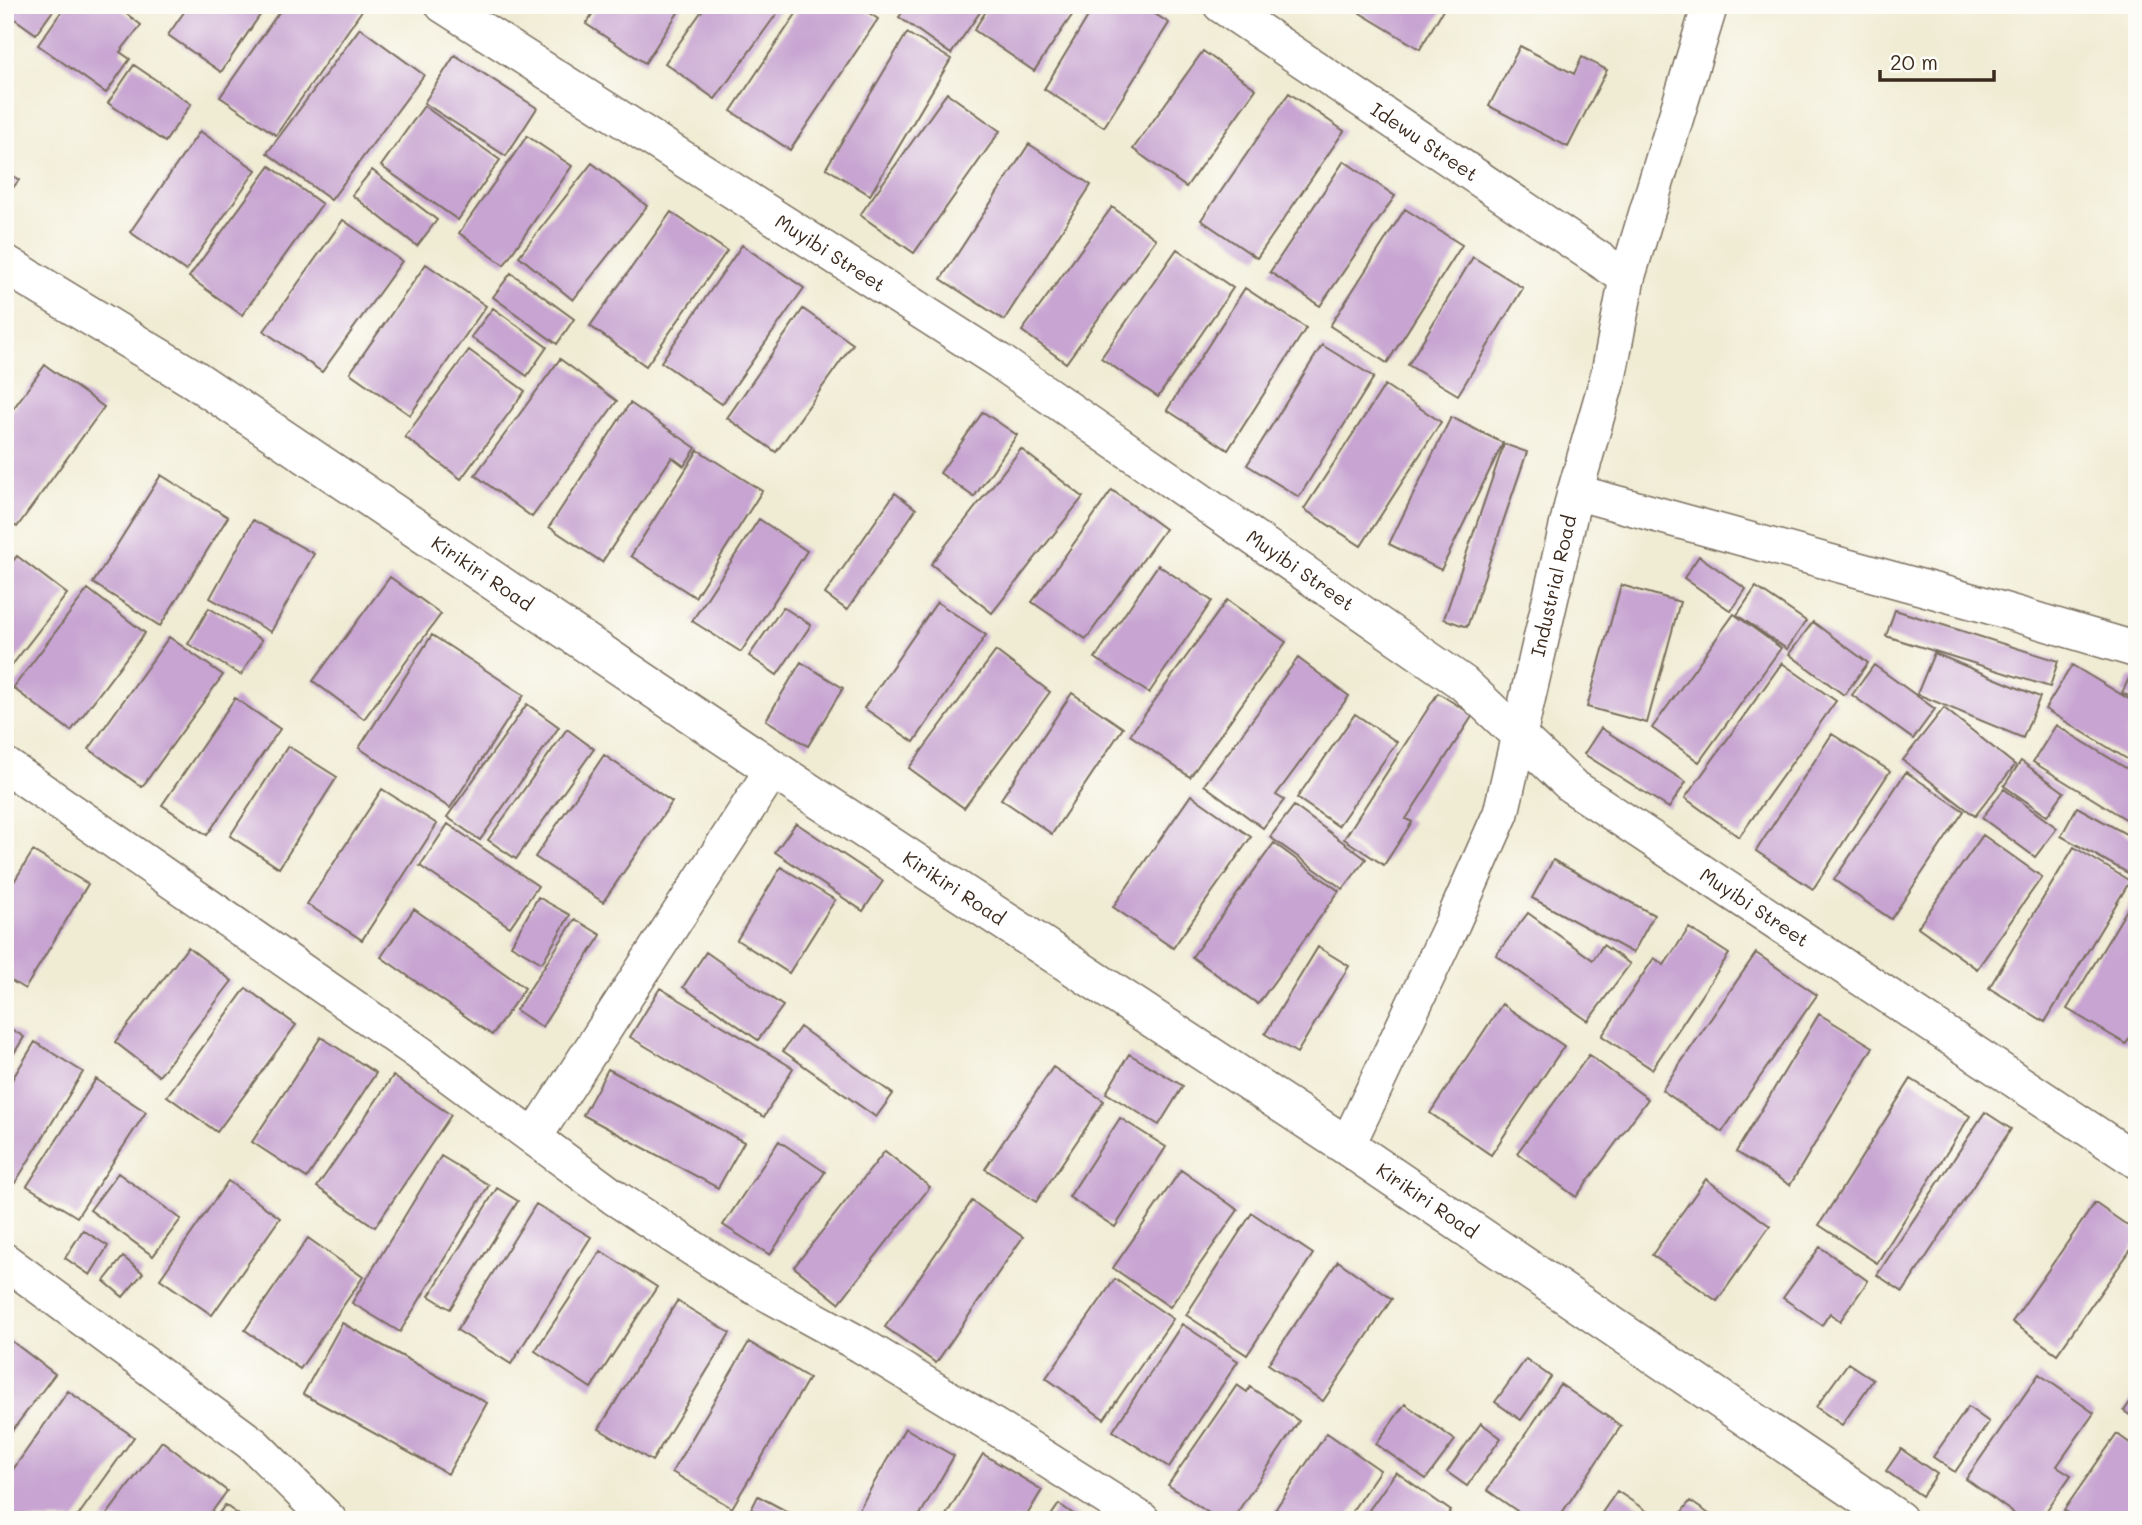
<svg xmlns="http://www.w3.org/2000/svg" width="2142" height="1525" viewBox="0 0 2142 1525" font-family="Mali,sans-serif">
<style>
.building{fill:#c7a4d1}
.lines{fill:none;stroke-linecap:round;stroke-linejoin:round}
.minor-casing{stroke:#7a6e5e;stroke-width:38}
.secondary-casing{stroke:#7a6e5e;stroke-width:41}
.minor{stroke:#fff;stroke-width:35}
.secondary{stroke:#fff;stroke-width:38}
.labels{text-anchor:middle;stroke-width:6;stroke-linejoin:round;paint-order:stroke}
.street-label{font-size:19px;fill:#3b2a1e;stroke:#fdfcf7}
</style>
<rect width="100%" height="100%" fill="#fdfcf7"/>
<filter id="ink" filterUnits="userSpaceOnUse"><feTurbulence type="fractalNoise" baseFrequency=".0143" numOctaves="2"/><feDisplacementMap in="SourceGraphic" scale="14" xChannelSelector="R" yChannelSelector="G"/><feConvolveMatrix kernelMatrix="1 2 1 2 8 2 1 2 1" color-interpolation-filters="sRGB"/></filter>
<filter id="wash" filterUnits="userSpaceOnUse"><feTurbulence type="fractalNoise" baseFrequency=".00686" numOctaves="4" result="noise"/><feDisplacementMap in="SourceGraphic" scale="28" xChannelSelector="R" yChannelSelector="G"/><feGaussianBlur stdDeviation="1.57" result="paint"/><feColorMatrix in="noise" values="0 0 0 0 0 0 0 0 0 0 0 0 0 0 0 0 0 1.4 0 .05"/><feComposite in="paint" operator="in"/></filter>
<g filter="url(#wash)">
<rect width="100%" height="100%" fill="#f0ecd4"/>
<g id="blocks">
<path class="building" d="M5,5h52l-21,29 -31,-22z
M66,5h49l26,20 -21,27 10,7 -24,34 -68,-48z
M189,5h78l-46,67 -53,-37z
M284,5l81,1 -89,129 -56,-38z
M598,5h85l-38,58 -59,-39z
M706,5h77l-68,94 -50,-36z
M802,5h55l21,14 -88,131 -59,-39z
M908,5h77l-34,49 -52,-37z
M990,5h89l-45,66 -60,-41z
M1095,5h46l28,18 -65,104 -60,-38z
M1365,5h81l-26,44 -60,-36z
M360,28l64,47 -93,125 -64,-47z
M907,33l44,26 -81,136 -44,-27z
M1520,46l54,28 8,-17 25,13 -39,77 -79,-41z
M1203,51l53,38 -70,98 -53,-38z
M455,55l82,53 -31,48 -82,-53z
M134,65l57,39 -26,38 -57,-39z
M947,93l53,38 -86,122 -54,-38z
M1289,93l55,38 -87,127 -56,-38z
M424,106l76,54 -42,60 -77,-54z
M200,131l56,39 -70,101 -56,-39z
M527,136l45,30 -68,99 -45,-32z
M1029,144l62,41 -87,135 -63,-41z
M1344,161l51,35 -75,110 -50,-34z
M592,163l55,43 -74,94 -54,-44z
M270,166l52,38 -80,111 -53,-38z
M5,170l14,10 -14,18z
M372,170l65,50 -20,26 -65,-51z
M1112,207l44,32 -90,124 -44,-32z
M1405,209l57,36 -75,118 -57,-37z
M671,212l56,39 -81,115 -56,-40z
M343,220l59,41 -80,111 -58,-41z
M742,245l62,43 -82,116 -61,-42z
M1177,249l56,39 -75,109 -57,-39z
M1473,257l50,31 -65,107 -50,-30z
M426,264l60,42 -76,109 -60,-42z
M511,273l63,46 -17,25 -64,-47z
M1245,288l61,40 -78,122 -61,-40z
M493,308l54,39 -20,29 -56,-39z
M803,309l50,35 -77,108 -49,-34z
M1322,345l52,32 -75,120 -52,-32z
M469,350l56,41 -64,88 -56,-42z
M560,359l57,42 -85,116 -57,-42z
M45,365l59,42 -87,120 -12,-8v-99z
M1385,385l56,37 -80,124 -57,-37z
M630,403l66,45 -12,18 -12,-9 -70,105 -53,-35z
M983,412l34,23 -43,62 -34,-24z
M1451,417l52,26 -62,127 -52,-26z
M1504,444l23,8 -60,175 -23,-8z
M1021,449l62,48 -91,116 -61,-49z
M698,450l64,41 -67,106 -64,-41z
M161,475l67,42 -68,109 -67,-43z
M1112,490l53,39 -79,110 -54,-37z
M895,493l21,16 -69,101 -22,-16z
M759,519l48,32 -66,101 -49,-31z
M253,520l61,34 -43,78 -61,-34z
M17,556l50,38 -62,80v-103z
M1699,556l47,33 -15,22 -47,-33z
M1158,565l54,36 -63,92 -54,-35z
M390,577l51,37 -77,105 -51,-38z
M1621,585l59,17 -33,121 -60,-16z
M1756,587l50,34 -19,28 -50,-34z
M88,589l57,44 -74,98 -58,-43z
M1227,600l59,42 -96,135 -60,-42z
M937,602l49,33 -72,107 -50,-34z
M783,607l28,18 -34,50 -28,-19z
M209,608l53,32 -21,35 -53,-31z
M1895,610l163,51 -8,26 -164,-51z
M1734,614l47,34 -82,114 -47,-34z
M1813,622l55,41 -24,32 -55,-41z
M432,635l92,60 -74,113 -91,-60z
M169,637l54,38 -81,112 -53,-38z
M996,651l54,41 -86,116 -55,-40z
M1934,653l106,44 -17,41 -106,-44z
M1298,658l51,38 -73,99 8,5 -21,28 -59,-43z
M801,662l42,26 -35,58 -42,-26z
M1782,663l54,38 -97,136 -54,-39z
M1874,665l61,44 -22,30 -61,-44z
M2072,665l65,39v61l-92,-56z
M2130,676l7,3v21l-15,-7z
M1072,693l51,35 -71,106 -51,-35z
M1438,693l35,22 -67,104 6,3 -28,43 -40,-26z
M235,698l45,31 -73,106 -45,-30z
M527,704l32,23 -79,113 -33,-23z
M1944,708l71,57 -40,51 -72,-56z
M1355,714l42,28 -59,84 -41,-28z
M2056,725l81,50v51l-104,-64z
M1601,728l85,54 -17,26 -85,-54z
M567,729l27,20 -78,110 -28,-19z
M1832,734l58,37 -77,118 -57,-38z
M288,746l49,31 -58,91 -49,-32z
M604,755l68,47 -69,100 -68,-45z
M2021,761l43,31 -17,24 -43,-30z
M1906,772l58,39 -73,108 -57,-39z
M382,789l55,35 -75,116 -55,-36z
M2004,789l53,39 -22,29 -53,-39z
M1191,795l60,42 -78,111 -60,-41z
M1294,806l72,53 -23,30 -73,-52z
M2077,807l60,33v38l-76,-42z
M796,823l87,58 -20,30 -88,-59z
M448,824l90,62 -28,41 -90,-61z
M1983,835l59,42 -65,92 -59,-42z
M1274,843l65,48 -81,113 -66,-47z
M2074,847l56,34 -85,141 -56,-34z
M33,851l55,33 -63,105 -20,-12v-81z
M1553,860l101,55 -21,38 -101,-55z
M781,867l54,33 -46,73 -52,-33z
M2137,893v133l-11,18 -59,-35z
M538,897l32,18 -28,48 -31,-18z
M414,909l111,79 -33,47 -111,-78z
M1528,913l65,47 10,-15 27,19 -42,57 -92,-66z
M575,919l26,16 -59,92 -26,-17z
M1689,928l40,26 -77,115 -50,-33 52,-78 10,7z
M188,947l44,34 -73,95 -44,-34z
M1318,947l31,19 -52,87 -32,-19z
M706,952l77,54 -25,34 -75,-53z
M1756,953l61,42 -95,137 -60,-42z
M246,988l50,37 -79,107 -50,-36z
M660,988l133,80 -29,49 -134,-80z
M1502,1004l62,42 -73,109 -61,-42z
M1819,1014l54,33 -83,138 -54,-33z
M5,1025l19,12 -19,31z
M800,1027l93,67 -17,23 -93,-66z
M321,1037l55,36 -69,105 -55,-36z
M35,1042l48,30 -68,111 -10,-6v-86z
M1129,1054l54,32 -24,39 -53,-32z
M1589,1055l59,44 -72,98 -59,-44z
M1053,1067l51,34 -68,101 -51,-33z
M608,1069l136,73 -26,46 -135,-73z
M393,1076l58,39 -76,112 -58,-40z
M96,1079l50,33 -69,105 -50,-31z
M1911,1079l59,37 -93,147 -58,-38z
M1985,1112l26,17 -108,163 -26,-17z
M1120,1118l46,29 -51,80 -46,-30z
M779,1141l46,31 -55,83 -47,-30z
M885,1151l45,36 -91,116 -45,-36z
M441,1156l48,29 -89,147 -48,-29z
M1181,1170l57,40 -68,97 -57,-39z
M118,1173l63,46 -28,37 -63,-46z
M1706,1179l64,47 -53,75 -65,-46z
M228,1181l52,37 -68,97 -52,-36z
M497,1188l21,13 -68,108 -21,-13z
M972,1201l51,36 -87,126 -51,-36z
M2095,1203l42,29v9l-80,113 -45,-32z
M536,1204l55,33 -80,127 -54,-34z
M1252,1213l61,41 -66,101 -61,-40z
M83,1230l25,16 -18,29 -25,-17z
M308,1238l55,39 -63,92 -55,-39z
M1820,1247l48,34 -28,40 -10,-8 -8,12 -39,-27z
M601,1251l56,36 -66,101 -56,-37z
M123,1257l20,16 -20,24 -19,-16z
M1338,1261l54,38 -69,102 -55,-37z
M1115,1279l58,40 -69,100 -58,-41z
M677,1301l53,32 -78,128 -53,-32z
M342,1323l145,80 -39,71 -145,-80z
M1182,1324l56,37 -69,106 -56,-36z
M5,1336l50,38 -50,66z
M749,1342l60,36 -77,130 -60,-36z
M1526,1359l25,18 -30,43 -26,-18z
M1848,1363l25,17 -31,45 -26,-18z
M2039,1374l55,39 -37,53 14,9 -31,45h-17l-57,-41z
M1560,1384l61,42 -64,94h-27l-43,-30z
M1237,1385l10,7 3,-5 49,34 -67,99h-13l-51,-35z
M68,1391l66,46 -59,83h-70v-39z
M2137,1392v28l-13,-9z
M1405,1404l50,36 -29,39 -50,-35z
M1968,1407l21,15 -34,50 -22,-15z
M1481,1423l20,15 -34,48 -20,-14z
M905,1428l49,28 -37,64h-64z
M1327,1433l53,37 -34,50h-78z
M2117,1434l20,14v72h-60l-13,-10z
M162,1441l65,50 -21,29h-103z
M1901,1449l36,25 -15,22 -36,-25z
M983,1454l59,36 -18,30h-81z
M1396,1472l55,39 -6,9h-83z
M1617,1491l43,29h-63z
M758,1496l45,24h-57z
M1690,1501l28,19h-42z
M1059,1504l23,16h-34z
M225,1505l21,15h-32z"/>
</g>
</g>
<g filter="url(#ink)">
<use href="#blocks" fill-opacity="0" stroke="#7a6e5e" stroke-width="2"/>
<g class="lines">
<defs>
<g id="minor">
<path id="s1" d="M443,5l556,356 464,322 109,103 565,375"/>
<path id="s2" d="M1221,5l406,273"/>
<path d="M1575,492l407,112 155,46"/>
<path d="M5,765l413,287 196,145 123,80 124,68 136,83 145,92"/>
<path d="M535,1136l238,-367"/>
<path id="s3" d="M1347,1146l105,-222 49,-111 74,-321 34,-119 18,-95 83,-273"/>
<path d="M5,1261l249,184 75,75"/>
</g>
<g id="secondary">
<path id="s4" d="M5,264l189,115 579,390 574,377 551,374"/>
</g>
</defs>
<use href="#minor" class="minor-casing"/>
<use href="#secondary" class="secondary-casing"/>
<use href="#minor" class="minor"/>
<use href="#secondary" class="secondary"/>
</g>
</g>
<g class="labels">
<g class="street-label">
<text dy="7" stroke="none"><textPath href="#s2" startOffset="245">Idewu Street</textPath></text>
<text dy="7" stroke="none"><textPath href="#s1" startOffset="460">Muyibi Street</textPath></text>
<text dy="7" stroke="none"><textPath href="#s1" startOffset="1027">Muyibi Street</textPath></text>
<text dy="7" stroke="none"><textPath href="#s4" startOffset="569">Kirikiri Road</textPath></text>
<text dy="7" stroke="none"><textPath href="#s3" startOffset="600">Industrial Road</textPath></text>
<text dy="7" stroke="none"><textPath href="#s4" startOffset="1136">Kirikiri Road</textPath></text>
<text dy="7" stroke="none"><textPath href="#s1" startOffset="1594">Muyibi Street</textPath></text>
<text dy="7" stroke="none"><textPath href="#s4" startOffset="1703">Kirikiri Road</textPath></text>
</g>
</g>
<rect width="2142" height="1525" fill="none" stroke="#fdfcf7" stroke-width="28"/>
<path d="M1880 70v10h114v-10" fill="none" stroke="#3b2a1e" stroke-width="3.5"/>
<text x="1890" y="70" font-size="21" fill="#3b2a1e" stroke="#fdfcf7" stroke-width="5" paint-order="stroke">20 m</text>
</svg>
